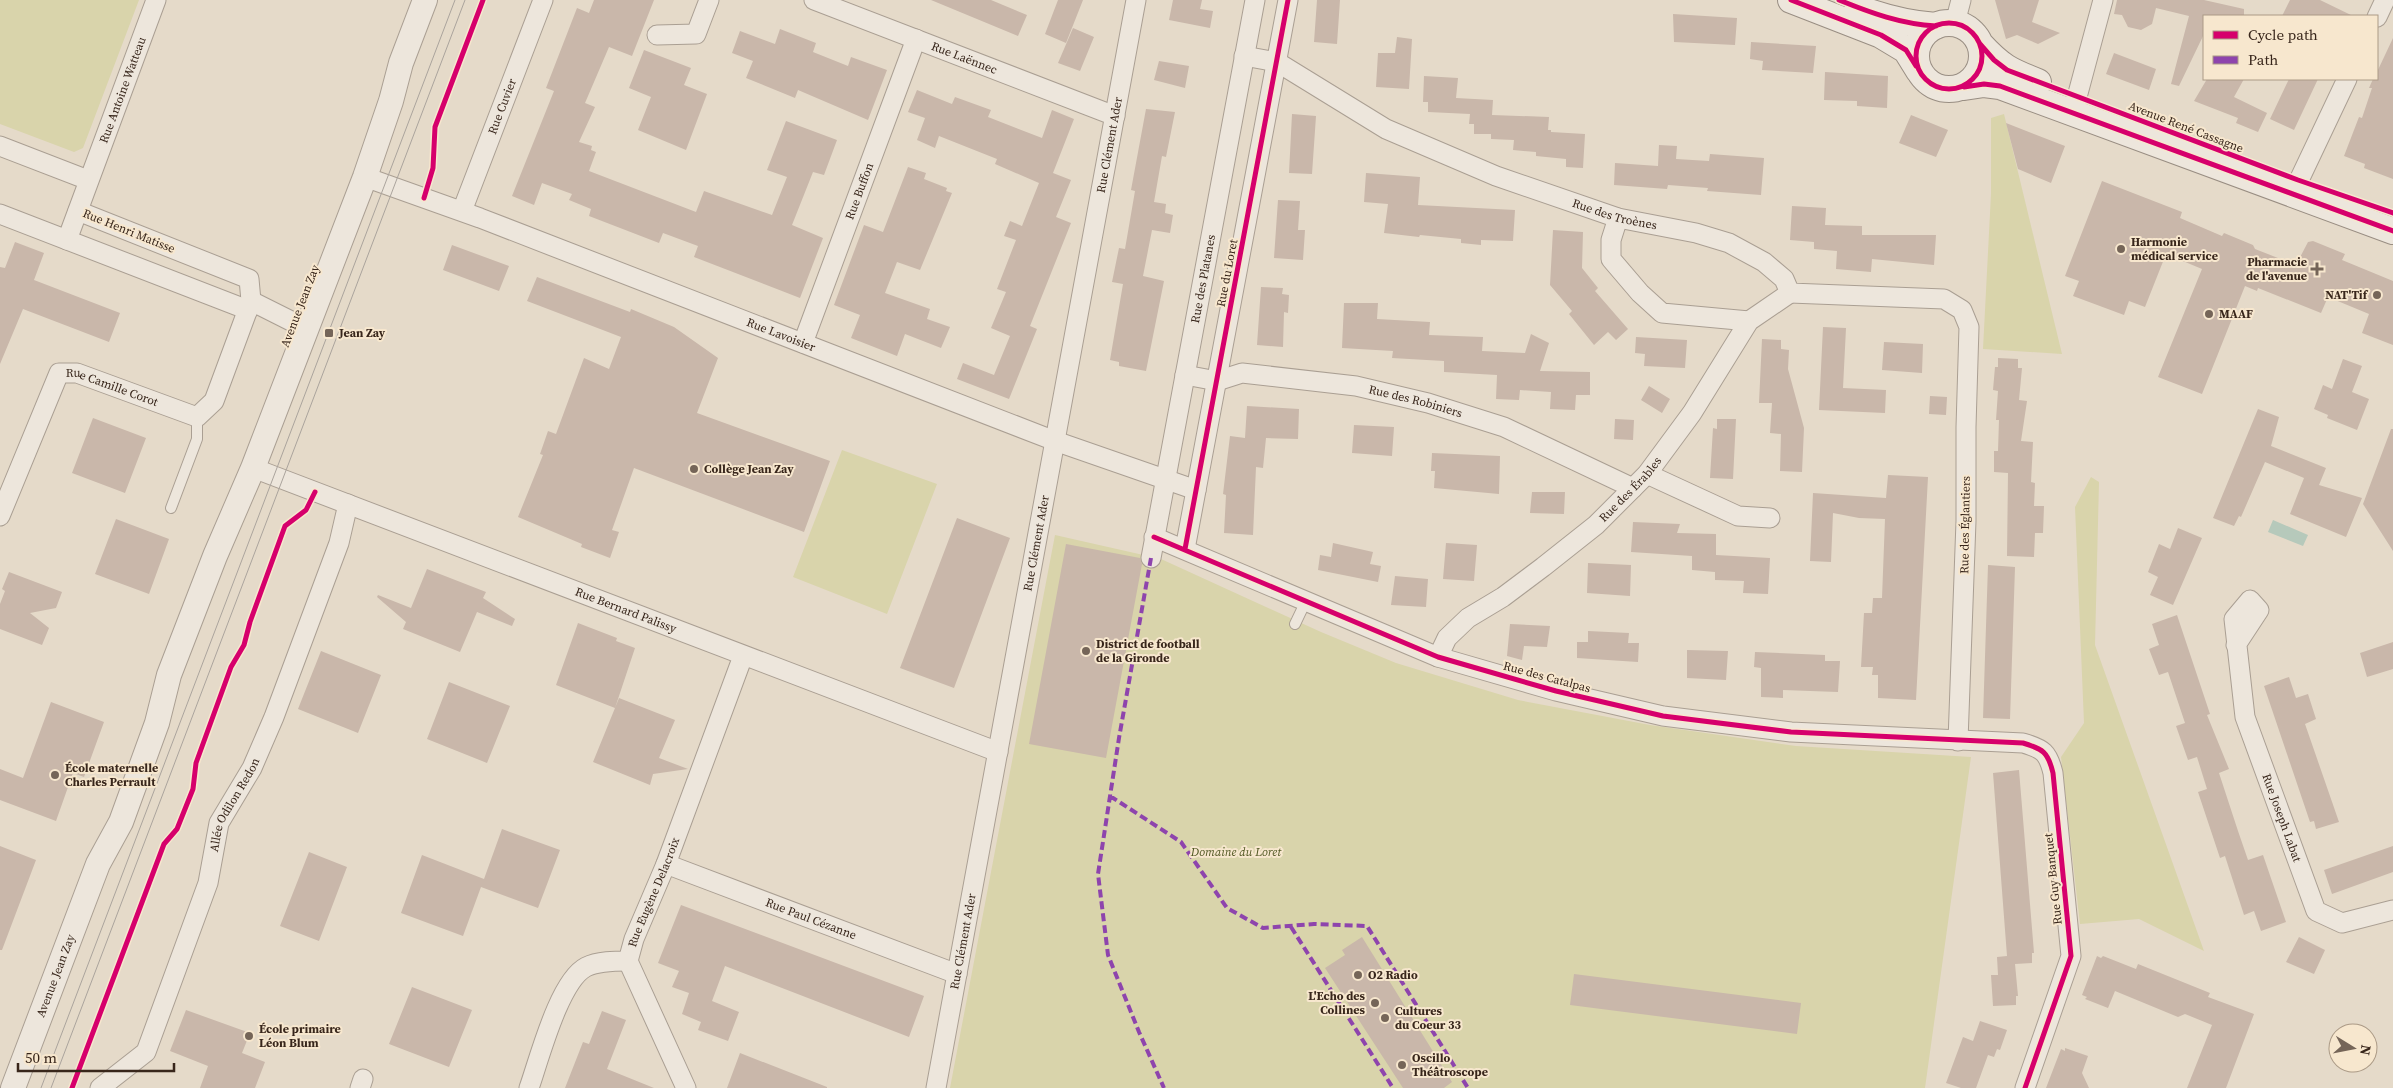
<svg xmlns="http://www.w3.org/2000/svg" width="2393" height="1088" viewBox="0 0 2393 1088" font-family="'Source Serif 4',serif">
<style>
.green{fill:#d9d4ab}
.water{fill:#b6c9bb}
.building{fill:#c9b7aa}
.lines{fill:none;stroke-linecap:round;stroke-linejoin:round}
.service-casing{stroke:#aa9f93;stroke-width:12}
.minor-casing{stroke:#aa9f93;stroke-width:21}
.tertiary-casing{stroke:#aa9f93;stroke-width:26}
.secondary-casing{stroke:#998e83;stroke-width:28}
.service{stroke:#ede6dc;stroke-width:10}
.minor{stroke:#ede6dc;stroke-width:19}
.tertiary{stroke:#ede6dc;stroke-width:24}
.secondary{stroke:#ede6dc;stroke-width:26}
.tram{stroke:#aba49d;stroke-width:1}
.quiet{stroke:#8e44ad;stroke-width:4;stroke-dasharray:8 4;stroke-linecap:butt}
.cycleway-casing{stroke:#f7e7ce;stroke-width:8}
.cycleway{stroke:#d6006c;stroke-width:5}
.poi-dot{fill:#756558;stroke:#f7e7ce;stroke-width:2}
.labels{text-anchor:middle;stroke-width:4;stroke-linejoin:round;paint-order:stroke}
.street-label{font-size:12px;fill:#38261b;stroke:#f7e7ce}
.poi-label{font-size:12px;font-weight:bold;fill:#38261b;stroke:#f7e7ce;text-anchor:start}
.park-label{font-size:12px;font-style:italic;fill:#4f5621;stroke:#f7e7ce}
</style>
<rect width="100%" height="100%" fill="#e5dac9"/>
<path class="green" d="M0,0h139l-56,148 -9,4 -74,-28z
M2004,114l58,240 -79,-5 8,-155v-76z
M842,450l95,34 -50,130 -94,-37z
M2091,477l8,5 -4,163 109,306 -65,-32 -59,5 -19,-167 23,-34 -9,-216z
M1055,535l106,24 160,73 75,31 122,37 132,25 146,21 175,11 -46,331h-975z"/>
<path class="water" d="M2273,520l35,15 -5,11 -35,-14z"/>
<path class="building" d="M594,0h60l-22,56 -23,-9 -24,56 10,4 -16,35 13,4 -1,4 5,2 -7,19 107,41 8,-21 68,24 15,-38 -20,-7 19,-49 51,19 -13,35 -11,-3 -21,53 31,13 -23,60 -106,-41 4,-11 -35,-13 -4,10 -70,-27 2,-7 -22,-9 3,-6 -30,-11 -8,22 -22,-9 42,-105 -8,-3 31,-80 12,5z
M931,0h60l36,15 -9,21z
M1058,0h25l-17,43 -21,-9z
M1173,0h29l-2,9 13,2 -3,17 -41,-8z
M1317,0h23l-3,44 -23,-2z
M1995,0h44l-7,22 28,11 -22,11 -21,-9 -11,4z
M2117,0h87l40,9v7h-40v18l-25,52 -8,-2 18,-68 -33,-8 -4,16 -11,6 -13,-3 -6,-12 -8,-1z
M2290,0h30l33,16h-71z
M1673,14l64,4 -2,27 -61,-3z
M1073,28l21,9 -14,34 -22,-8z
M780,29l36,14 -3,9 35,14 3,-9 36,13 -19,50 -70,-30 -3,8 -49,-20 7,-17 -21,-8 8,-22 35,13z
M1397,37l15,2 -3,50 -33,-2 2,-34h17z
M2393,38v141l-29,-11 1,-4 -21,-8 15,-39 3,1 10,-30h-3l4,-9h4v-7z
M1751,42l65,4 -3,27 -51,-3 1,-9 -13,-2z
M644,50l47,18 -7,17 23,9 -21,56 -48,-20 13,-33 -22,-9z
M2114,53l42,16 -7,21 -43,-16z
M1159,61l30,5 -4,22 -31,-8z
M1825,72l63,4 -1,32 -30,-2v-5l-33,-1z
M1424,76l34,2 -2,20 37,2 -1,15 57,2 -1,13h3v2l34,2 -2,34 -17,-1v-8l-30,-3v-4l-23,-2 1,-10 -23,-1v-5h-17v-10h-5l1,-10 -42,-2v-10h-5z
M2207,79h37l-10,18 33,16 -9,19 -22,-9 2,-5 -44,-17z
M2289,79h29l-24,51 -24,-11z
M917,90l35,14 3,-7 36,13 -3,7 54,21 10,-28 22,9 -21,54 18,7 -15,37 15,6 -41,103 7,3 -28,70 -52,-20 6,-16 31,12 16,-39 -19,-8 15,-36 -9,-3 19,-49 -12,-4 6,-15 12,5 17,-43 -44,-19 2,-5 -58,-23 -4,12 -18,-8 8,-22 -17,-6z
M1146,109l29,3 -9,45 -4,-1 -8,46 12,2 -1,9 8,2 -3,18 -18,-3 -9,46 21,5 -18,90 -27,-5v-4l-9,-2 13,-76 -11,-2 7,-34 6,1 10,-58 -4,-1z
M1292,114l24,2 -4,58 -23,-1z
M1911,115l37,15 -12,27 -37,-14z
M2006,123l59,23 -14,37 -33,-14z
M1659,145l18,1 -1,13 33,2 1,-7 54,4 -3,37 -54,-4 1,-3 -40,-3 -1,4 -53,-4 1,-22 43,3z
M908,167l18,6 -2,6 23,9 -1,3 6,2 -32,77 -23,-8 -12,31 45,16 -3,10 23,8 -9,21 -36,-14 -8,22 -46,-18 9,-23 -26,-10 30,-80 19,7z
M1366,173l54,4 -2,28 97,5 -2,31 -32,-1v5l-20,-2v-4l-41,-4 -1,2 -35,-4 4,-29 -24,-2z
M2102,181l80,31 -2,6 42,18 2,-3 29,12 2,4 41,16 12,-23 5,-1 32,13 -3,6 51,21v64l-31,-12 7,-19 -41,-17 -7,16 -63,-25 -1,3 -12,-5 -43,108 -44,-17 44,-108 -36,-15 -21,53 -16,-6 -5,14 -51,-19 6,-15 -14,-5z
M1278,200l22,1 -2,29h7l-2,30 -29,-2z
M1792,206l34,2 -1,17 37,1v9h74l-2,30 -62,-6 -1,13 -35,-3 1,-18 -23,-2v-7l-24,-2z
M1553,230l30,2 -1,36 16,20 -3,3 33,38 -12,11 -8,-8 -14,13 -25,-31 3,-3 -22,-26z
M15,242l29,11 -10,27 86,33 -11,29 -86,-33 -23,55v-97l5,1z
M452,245l57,21 -10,25 -56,-21z
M537,277l93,35 1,-3 43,18 44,31 -21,55 133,48 -26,71 -170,-64 -22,62 7,2 -9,26 -29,-11 1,-3 -64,-27 25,-62 -3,-1 8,-23 8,3 28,-76 25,11 12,-32 -94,-36z
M1261,287l22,1 -1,6 7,1 -1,18 -4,-1 -1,35 -26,-2z
M1344,303h34l-1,16 53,3 -1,13 54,2 -1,14 43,2 6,-19 18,9 -9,28 50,1v23h-14l-1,15 -25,-1 1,-17 -31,-2 -1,10 -23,-1 1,-24 -53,-3v-11l-52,-3 1,-7 -51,-3z
M1823,327l23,1 -3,60 43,2 -1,23 -66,-3z
M1636,337l51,3 -2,28 -41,-2 1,-12 -10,-1z
M1762,339l19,1v9l8,1 -1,19 16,59 -2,44 -22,-1 1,-37 -11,-1 2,-30h-13z
M1884,342l39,2 -1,29 -40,-3z
M1998,358l20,1v9h4l-3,32 8,1 -6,40 12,1 -2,40 4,1 -1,23h10l-1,27h-8l-1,24 -27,-1 1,-83 -14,-1v-21h4l1,-31h-3l2,-29 -5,-1 2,-23h3z
M2343,359l19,7 -10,26 17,7 -12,31 -30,-12 1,-3 -14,-6 9,-24 9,4z
M1649,386l21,13 -8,14 -21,-13z
M1930,396l17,1 -1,18 -17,-1z
M1247,406l52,3 -1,30 -32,-1 -3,30 -7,-1 -3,68 -29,-2 2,-38 -3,-1 7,-58 15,2z
M2258,409l21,8 -8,29 55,22 -7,17 43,13 -16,39 -56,-23 14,-36 -39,-16 -24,55 -2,-1 -5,10 -21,-8z
M93,418l53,20 -21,55 -53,-20z
M1615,419l19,1 -1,20 -19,-1z
M1717,419h19l-3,60 -23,-1 3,-50 4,1z
M1354,425l40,2 -2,29 -40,-3z
M2391,429h2v122l-30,-47z
M1432,453l68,3 -1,38 -65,-6 1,-17h-4z
M1888,475l40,2 -12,223 -38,-2v-23h-6l1,-8h-12l3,-54h8l1,-15h9l3,-79 -26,-1 -26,-5 -2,49 -21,-1 3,-68 73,5z
M1532,492h33l-1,22 -34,-1z
M957,518l53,20 -56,150 -54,-20z
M116,519l53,20 -20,55 -54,-20z
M1633,522l47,2 -3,9 39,1v21l54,3 -2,36 -25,-1 1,-12 -29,-1v-8l-23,-2v-14l-61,-4z
M2178,528l24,10 -29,67 -23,-10 8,-18 -10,-5 11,-28 11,5z
M1333,543l40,9 -3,12 11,2 -3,16 -60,-12 2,-15 11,2z
M1446,543l31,2 -3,36 -31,-2z
M1066,544l74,14 2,6 -36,194 -77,-14z
M1588,563l43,2 -1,31 -43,-3z
M1988,565l27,2 -5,152 -27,-1z
M427,569l59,23 -3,6 32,21 -3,7 -35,-14 -17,40 -57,-23 3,-7 -29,-25 1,-2 33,13z
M9,572l53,20 -6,16 -26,5 19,15 -7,17 -42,-16v-25l5,-13 -3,-2z
M1395,576l33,3 -2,28 -35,-2z
M2177,615l33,99 -3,1 22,54 -10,4 19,58 10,29 15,-5 23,67 -25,9 -7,-20 -10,4 -19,-59 -5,2 -22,-66 9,-3 -10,-32 -9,3 -12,-34 9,-3 -17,-51 -9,3 -10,-26 10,-4 -7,-21z
M578,623l39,15 -1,3 19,7 -20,60 4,-10 56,22 -16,38 29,11 -35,5 -3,11 -57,-23 22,-54 -59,-23z
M1510,624l40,2 -3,21 -23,-1 -2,14 -15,-4z
M1588,631l41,2 -1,10h11l-1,19 -61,-4v-16h11z
M2393,642v27l-26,8 -7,-24z
M1687,650l41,1 -2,29 -39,-2z
M321,651l60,24 -23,58 -60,-24z
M1755,652l70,3v6h15l-2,31 -55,-2v8l-22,-1v-29l-7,-1z
M2289,677l7,21 12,-4 8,25 -11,5 34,98 -23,7 -2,-8 -4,1 -46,-136z
M449,682l61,24 -23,57 -60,-24z
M51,702l53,20 -20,55 -11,-4 -17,48 -56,-21v-31l23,9z
M2019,770l15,183h-2v10l-17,1 3,32h-2v9l-23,1 -2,-31h7l-1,-18 10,-1 -14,-183z
M502,829l58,21 -22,58 -57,-21 -18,49 -62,-23 21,-58 62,24z
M0,846l36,14 -34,90h-2z
M2393,846v26l-61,22 -8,-24z
M309,852l38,15 -28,74 -39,-15z
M681,905l243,91 -15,41 -184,-71 -13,35 27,11 -11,29 -30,-11 3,-8 -19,-8 7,-21 -17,-6 7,-16 -21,-8z
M1362,937l90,145 -8,6h-41l-78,-120 20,-13 -3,-5z
M2299,937l26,13 -11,24 -28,-12z
M2097,956l4,2 2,-2 33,13 2,-5 72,29 -2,4 46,17 -28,74h-39l25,-63 -27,-11 -7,3 -63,-26 -7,17 -23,-9 2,-2 -5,-2z
M1574,974l227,29 -4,31 -227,-29z
M412,987l60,23 -23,57 -60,-23z
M186,1010l64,23 -8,20 23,9 -10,26h-55l8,-22 -38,-15z
M602,1011l24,9 -19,49 47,19h-89l18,-46 6,2z
M1980,1021l27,9 -7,20 -3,-1 -3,8 -6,-2 -12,33h-15l-15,-5 17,-46 10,4z
M2065,1048l23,8 -6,17 7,15h-43l15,-39 4,2z
M740,1053l87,34v1h-100z"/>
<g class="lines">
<defs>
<path id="service" d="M171,508l26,-69v-22
M1295,624l11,-23"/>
<g id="minor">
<path id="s1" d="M814,0l301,116"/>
<path d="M2377,17l8,-17"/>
<path d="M1955,23l6,-23"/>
<path d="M657,35l39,-1 13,-34"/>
<path id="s2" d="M1244,56l33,6 109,67 110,47 122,42 78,15 33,10 35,19 20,17 6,14 154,6 18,11 7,17 -3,100v94l-8,220"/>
<path d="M2073,112l30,-112"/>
<path d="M0,146l88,34"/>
<path id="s3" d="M365,177l115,41 575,223 141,49"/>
<path d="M2292,195l55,-116"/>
<path id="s4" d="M462,211l81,-211"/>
<path d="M0,214l248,96"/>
<path d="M1618,218l-7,22v19l29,34 22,20 87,8"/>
<path id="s5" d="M67,240l89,-240"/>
<path d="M251,301l42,21"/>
<path id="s6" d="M803,343l113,-304"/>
<path id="s7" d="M1185,375l32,6 25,-8 114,13 72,17 76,24 129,61"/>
<path id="s8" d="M253,468l745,284"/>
<path d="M1647,474l91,42 32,2"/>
<path id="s9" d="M0,516l59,-143h18l120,44 17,-16 37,-100 -2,-22 -171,-68"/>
<path d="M1154,537l284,120 118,34 107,25 128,16 232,11c20,6 25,9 30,30l18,183 -46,132"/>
<path d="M1185,549l103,-549"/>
<path id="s10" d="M1151,558l104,-558"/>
<path id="s11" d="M2236,645l23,-35 -9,-10 -16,19 11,98 71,194 26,12 51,-13"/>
<path id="s12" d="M1438,657l9,-19 21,-20 35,-21 40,-30 53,-42 51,-51 45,-61 57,-92 41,-28"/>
<path id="s13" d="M666,864l291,110"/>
<path d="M628,961l58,127"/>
<path id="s14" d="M100,1088l46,-36 62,-169 11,-60 33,-55 22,-51 65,-174 9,-39"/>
<path d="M360,1088l3,-9"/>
<path id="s15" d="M529,1088c10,-28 30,-107 57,-121 12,-6 29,-6 42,-6l6,-22 32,-75 77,-208"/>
<path id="s16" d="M936,1088l200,-1088"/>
</g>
<g id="tertiary">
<path id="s17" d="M13,1088l85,-224 23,-42 36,-99 12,-48 46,-119 38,-88 112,-291 26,-76 10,-38 24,-63"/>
</g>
<path id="secondary" d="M1791,0l90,35 25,15 13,21
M1858,8c26,10 50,16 78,18
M1916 56a33 33 0 1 1 66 0a33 33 0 1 1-66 0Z
M1980,44c21,23 30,27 58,38
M1964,87l20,-3 16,2 393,145"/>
</defs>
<use href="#service" class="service-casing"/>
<use href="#minor" class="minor-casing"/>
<use href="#tertiary" class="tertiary-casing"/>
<use href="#secondary" class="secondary-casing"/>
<use href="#service" class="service"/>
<use href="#minor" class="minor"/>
<use href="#tertiary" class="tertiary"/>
<use href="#secondary" class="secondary"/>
<path class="tram" d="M41,1088l414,-1088
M51,1088l414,-1088"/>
<path class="quiet" d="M1151,558l-32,180 -21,136 10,81 31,77 25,56
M1110,796l71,46 46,66 36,20 51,-4 53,2 101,162
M1291,927l102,161"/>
<defs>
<path id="cycleway" d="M1791,0l90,35 25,15 10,16
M1839,0c32,13 62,24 97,26
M1916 56a33 33 0 1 1 66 0a33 33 0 1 1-66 0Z
M1980,44l14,16 13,10 291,110 95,33
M1964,87l20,-3 16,2 393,145
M424,198l9,-30 2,-41 48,-127
M1154,537l284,120 118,34 107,25 128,16 232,11c20,6 25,9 30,30l18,183 -46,132
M1185,549l103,-549
M72,1088l92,-244 13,-15 16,-40 3,-26 35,-96 13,-22 6,-23 35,-96 21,-16 9,-18"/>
</defs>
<use href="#cycleway" class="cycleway-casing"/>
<use href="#cycleway" class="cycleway"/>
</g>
<g class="poi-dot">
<circle cx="2121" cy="249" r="5"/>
<path d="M2314.5 261.5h5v5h5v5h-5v5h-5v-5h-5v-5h5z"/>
<circle cx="2377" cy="295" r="5"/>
<circle cx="2209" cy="314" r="5"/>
<rect x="324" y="328" width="10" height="10" rx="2.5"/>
<circle cx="694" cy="469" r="5"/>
<circle cx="1086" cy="651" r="5"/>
<circle cx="55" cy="775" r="5"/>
<circle cx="1358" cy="975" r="5"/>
<circle cx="1375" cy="1003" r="5"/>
<circle cx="1385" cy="1018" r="5"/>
<circle cx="249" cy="1036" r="5"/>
<circle cx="1402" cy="1065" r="5"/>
</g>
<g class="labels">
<g class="street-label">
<text dy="4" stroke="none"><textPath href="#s1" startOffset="161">Rue Laënnec</textPath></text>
<text dy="4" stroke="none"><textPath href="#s5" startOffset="160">Rue Antoine Watteau</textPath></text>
<text dy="4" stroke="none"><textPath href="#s4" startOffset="112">Rue Cuvier</textPath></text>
<text transform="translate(2186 127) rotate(21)" y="4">Avenue René Cassagne</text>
<text dy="4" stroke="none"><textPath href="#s16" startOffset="959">Rue Clément Ader</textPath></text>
<text dy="4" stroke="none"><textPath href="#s6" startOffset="162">Rue Buffon</textPath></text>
<text dy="4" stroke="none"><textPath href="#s2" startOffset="406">Rue des Troènes</textPath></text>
<text transform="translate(129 231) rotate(22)" y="4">Rue Henri Matisse</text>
<text transform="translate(1227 273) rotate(-79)" y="4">Rue du Loret</text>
<text dy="4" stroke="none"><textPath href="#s10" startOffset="284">Rue des Platanes</textPath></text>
<text transform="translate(300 306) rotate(-69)" y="4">Avenue Jean Zay</text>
<text dy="4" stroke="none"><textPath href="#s3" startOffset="445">Rue Lavoisier</textPath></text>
<text dy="4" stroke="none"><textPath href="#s9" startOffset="210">Rue Camille Corot</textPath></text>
<text dy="4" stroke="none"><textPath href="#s7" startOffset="235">Rue des Robiniers</textPath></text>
<text dy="4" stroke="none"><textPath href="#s12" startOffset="258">Rue des Érables</textPath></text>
<text transform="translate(1965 525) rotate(-89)" y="4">Rue des Églantiers</text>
<text dy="4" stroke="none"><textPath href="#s16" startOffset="554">Rue Clément Ader</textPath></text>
<text dy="4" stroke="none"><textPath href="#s8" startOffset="399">Rue Bernard Palissy</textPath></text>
<text transform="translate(1547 677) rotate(15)" y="4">Rue des Catalpas</text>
<text dy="4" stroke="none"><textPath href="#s14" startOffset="322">Allée Odilon Redon</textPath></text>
<text dy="4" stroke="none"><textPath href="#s11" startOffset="286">Rue Joseph Labat</textPath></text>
<text transform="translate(2053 879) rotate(-96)" y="4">Rue Guy Banquet</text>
<text dy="4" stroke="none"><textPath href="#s15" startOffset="252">Rue Eugène Delacroix</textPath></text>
<text dy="4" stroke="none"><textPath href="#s13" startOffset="155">Rue Paul Cézanne</textPath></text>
<text dy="4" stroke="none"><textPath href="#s16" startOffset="149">Rue Clément Ader</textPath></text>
<text dy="4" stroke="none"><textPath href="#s17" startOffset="120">Avenue Jean Zay</textPath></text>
</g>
<g class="poi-label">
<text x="2131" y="246">Harmonie<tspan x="2131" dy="14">médical service</tspan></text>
<text x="2307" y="266" text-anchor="end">Pharmacie<tspan x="2307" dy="14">de l'avenue</tspan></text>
<text x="2367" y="299" text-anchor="end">NAT'Tif</text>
<text x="2219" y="318">MAAF</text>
<text x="339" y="337">Jean Zay</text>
<text x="704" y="473">Collège Jean Zay</text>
<text x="1096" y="648">District de football<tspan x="1096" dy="14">de la Gironde</tspan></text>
<text x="65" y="772">École maternelle<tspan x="65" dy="14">Charles Perrault</tspan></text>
<text x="1368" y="979">O2 Radio</text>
<text x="1365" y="1000" text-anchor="end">L'Echo des<tspan x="1365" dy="14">Collines</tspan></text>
<text x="1395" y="1015">Cultures<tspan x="1395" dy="14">du Coeur 33</tspan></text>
<text x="259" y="1033">École primaire<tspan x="259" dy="14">Léon Blum</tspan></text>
<text x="1412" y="1062">Oscillo<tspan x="1412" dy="14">Théâtroscope</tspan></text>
</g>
<g class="park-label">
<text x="1236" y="856">Domaine du Loret</text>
</g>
</g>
<rect x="2203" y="15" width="175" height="65" fill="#f7e7ce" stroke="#ab9a86"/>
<rect x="2213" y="31" width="25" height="8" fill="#d6006c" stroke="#ab9a86"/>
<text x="2248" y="40" font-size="15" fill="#38261b">Cycle path</text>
<rect x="2213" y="56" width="25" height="8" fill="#8e44ad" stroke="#ab9a86"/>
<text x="2248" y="65" font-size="15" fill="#38261b">Path</text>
<g transform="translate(2353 1048) rotate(100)"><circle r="24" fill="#f7e7ce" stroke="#ab9a86"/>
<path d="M0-4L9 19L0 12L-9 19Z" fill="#756558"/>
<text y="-8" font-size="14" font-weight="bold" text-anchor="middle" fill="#38261b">N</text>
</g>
<path d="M18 1063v8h156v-8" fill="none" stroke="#38261b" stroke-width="2.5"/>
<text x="25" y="1063" font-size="15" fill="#38261b" stroke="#f7e7ce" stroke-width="4" paint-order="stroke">50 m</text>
</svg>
